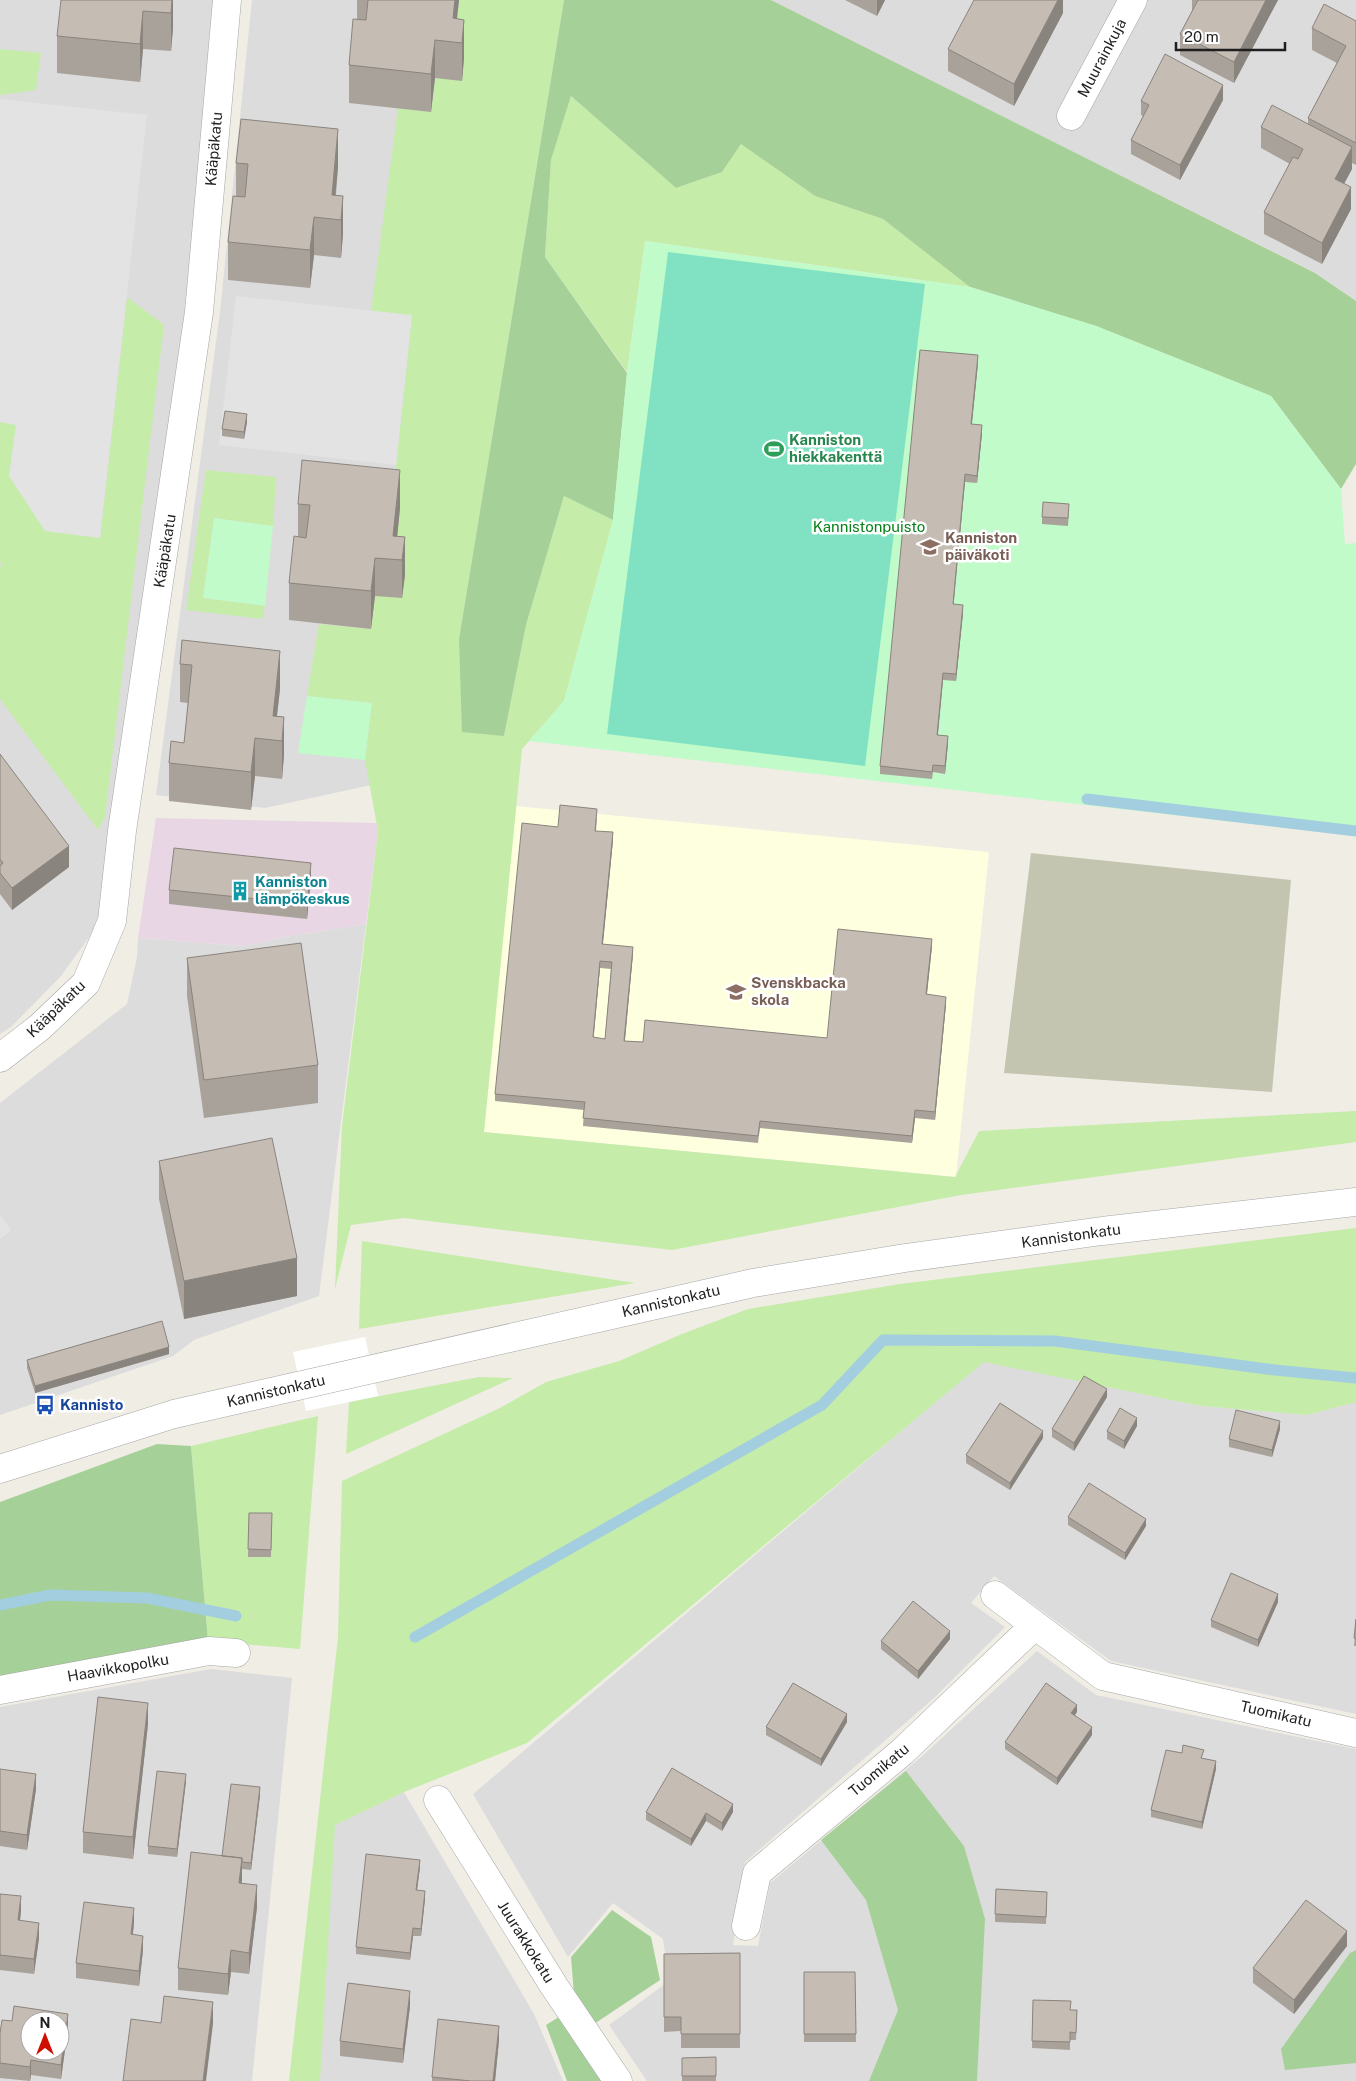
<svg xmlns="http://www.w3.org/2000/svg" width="1356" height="2081" viewBox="0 0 1356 2081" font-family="'Public Sans',sans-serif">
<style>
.residential{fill:#dddcdc;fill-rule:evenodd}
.industrial{fill:#e9d6e5}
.education{fill:#fdffdf}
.construction{fill:#c4c5b0}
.grass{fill:#c5eca9}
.forest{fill:#a5d198}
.park{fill:#c0fbc9}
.pitch{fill:#80e2c3}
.parking{fill:#e3e3e3}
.pier{fill:#fff}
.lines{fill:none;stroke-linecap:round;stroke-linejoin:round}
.stream{stroke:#a3cedf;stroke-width:11}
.minor-casing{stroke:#a6a6a6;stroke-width:29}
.minor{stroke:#fff;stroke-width:28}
.wall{fill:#a9a29b;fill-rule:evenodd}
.shaded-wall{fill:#8a847e}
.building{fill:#c5bcb4;stroke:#8a847e;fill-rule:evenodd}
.labels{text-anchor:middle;stroke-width:5;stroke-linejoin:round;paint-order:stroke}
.street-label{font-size:15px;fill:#1f1f1f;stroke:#fff}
.leisure-label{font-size:15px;font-weight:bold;fill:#27864d;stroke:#fff;text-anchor:start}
.park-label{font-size:15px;fill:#07821a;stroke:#fff}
.education-label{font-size:15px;font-weight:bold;fill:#785e54;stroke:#fff;text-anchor:start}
.culture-label{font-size:15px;font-weight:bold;fill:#0d838f;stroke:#fff;text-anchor:start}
.transit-label{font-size:15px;font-weight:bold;fill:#164399;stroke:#fff;text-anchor:start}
</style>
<rect width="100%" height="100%" fill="#f0ede5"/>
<path class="residential" d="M0,0h219l-32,313 -84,605 -42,58 -50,51 -11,7z
M252,0h219l-2,76 -93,708 -111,24 -109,-13 64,-483z
M771,0h585v301l-41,-28z
M366,924l-47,372 -125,44 -21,16 -173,59v-177l11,-8 -11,-14v-113l127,-99 10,-47 1,-19 104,8 43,-9z
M984,1361l217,45 106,9 49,-13v312l-245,-53 -117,-85 -23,27 34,24 -71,71 -189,164 -12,83 25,1 12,-63 150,-125 117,-107 59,44 260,54v332h-709l-38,-56 60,-44 -6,-42 -50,-36 -45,54 -95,-163z
M211,1669l81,9 -40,403h-252v-374zM30,2021h30v30h-30z
M404,1792l130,222 29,67h-247l18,-256z"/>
<path class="industrial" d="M156,818l221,5 1,8 -12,93 -81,13 -43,9 -104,-8z"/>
<path class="education" d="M516,806l473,46 -33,325 -472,-45z"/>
<path class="construction" d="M1031,853l260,27 -19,212 -268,-19z"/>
<path class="grass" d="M459,0h105l-105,639 45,97 22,-111 38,-129 49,24 -49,181 -42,48 -38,383 471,45 24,-46 377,-20v31l-395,53 -289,55 -268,-32 -53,7 -16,64 7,-163 36,-295 -13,-71 7,-57 -65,-7 12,-72 52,5 4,-33 18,-22 7,-66 -4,-43 16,-149 -41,-5 27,-203 33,4 4,-34 18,-22z
M0,49l41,4 -5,37 -36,5z
M571,96l105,92 46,-16 19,-28 74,52 68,23 87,68 -325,-46 -18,131 -82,-115 6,-97z
M127,297l37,28 -59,492 -7,13 -98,-131v-132l2,-2 -2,-3v-140l17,3 -8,51 91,62z
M206,470l70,7 -3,49 -59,-8 -11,80 62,8 -3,13 -76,-9z
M1356,1228v174l-49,13 -106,-9 -217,-44 -457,381 -123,49 -69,33 -15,256h-31l49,-444 4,-156 158,-73 46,-26 73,-21 63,-27 66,-25 152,-25z
M362,1241l273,42 -276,46z
M479,1377l34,1 -167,76 3,-52z
M318,1416l-18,233 -92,-8 -17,-195z"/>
<path class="forest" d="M564,0h207l544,273 41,28v163l-15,25 -70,-93 -175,-70 -126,-39 -87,-68 -68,-23 -74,-52 -19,28 -46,16 -105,-92 -20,64 -6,97 82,116 -14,147 -49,-24 -38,129 -22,111 -42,-4 -3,-93z
M157,1444l34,2 17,195 -208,38v-177z
M906,1771l58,75 21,73 -8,162h-108l29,-71 -32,-110 -45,-60z
M612,1910l39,27 9,43 -84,56 28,45h-37l-21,-56 29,-18 -4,-50z
M1356,1950v113l-71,7 -4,-21 69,-96z"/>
<path class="park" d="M645,241l325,46 126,39 175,70 70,93 4,55 11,-1v293l-827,-95 35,-40 49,-181 14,-147z
M214,518l59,8 -8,80 -62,-8z
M307,696l65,7 -7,57 -67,-7z"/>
<path class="pitch" d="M668,252l257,32 -60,482 -258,-32z"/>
<path class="parking" d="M0,99l147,16 -47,423 -55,-7 -36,-55 7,-51 -16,-3z
M236,296l176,19 -16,150 -177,-20z
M0,1216l11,14 -11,8z"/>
<path class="pier" d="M365,1337l13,59 -72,15 -13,-59z"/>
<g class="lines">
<path class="stream" d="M1087,799l269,32
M0,1605l50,-10 97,3 89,18
M415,1637l407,-232 61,-65 172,1 220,29 81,8"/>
<defs>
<path id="minor" d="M1071,116l62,-116
M0,1058l40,-31 46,-44 26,-62 10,-90 77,-519 28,-312
M0,1469l174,-55 579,-131 152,-25 197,-27 254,-29
M995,1595l108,81 253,57
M0,1690l209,-39 27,2
M438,1800l116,186 64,95
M746,1926l11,-53 145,-121 133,-127"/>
</defs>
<use href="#minor" class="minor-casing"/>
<use href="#minor" class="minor"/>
</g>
<path class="wall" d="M173,0v28l-2,23 -28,-2 -3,33 -83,-9v-37z
M357,0h102l-2,19 7,1v38l-2,23 -27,-3 -4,34 -82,-9v-38l8,-46z
M845,0h40l-8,16z
M1063,0v13l-49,93 -66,-35v-22z
M1192,0h86l-44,83 -54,-28v-21l12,-23z
M1356,21v144l-4,-2v6l-8,15 7,25 -29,55 -58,-30v-22l26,-48 -29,-16v-21l47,-3v-6l29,-55 -25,-13v-22z
M1223,100l-43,80 -49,-26v-14l12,-24 -2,-1v-14z
M236,163l102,4 -2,28 7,1v38l-2,24 -27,-3 -4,33 -82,-8v-38l8,-46z
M978,363l-6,61 10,9 -5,50 -12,-1 -12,122 10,9 -7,68 -13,-1 -5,55 10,8 -3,31 -12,-2 -1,7 -52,-5v-8z
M247,422l-3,17 -22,-3v-7z
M298,504l102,4 -3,28 8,1v38l-3,23 -27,-2 -4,33 -82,-9v-37l9,-46z
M1069,511l-1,15 -26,-2v-7z
M182,640l98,49 -3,27 7,1v38l-2,24 -27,-3 -4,34 -82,-9v-38l15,-20 4,-40 -8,-1v-38z
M0,754l69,113 -57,43 -12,-16z
M597,817l-1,14 17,9 -10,104 30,10 -8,87 18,1 184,-4 105,-92 -5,48 19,10 -11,116 -20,-2 -3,25 -152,-15 -2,15 -175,-17 1,-16 -89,-9v-7l63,-267zM600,968l11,1 -6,70 -12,-2z
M311,878l-4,41 -138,-15v-14z
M187,958l131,107v38l-114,15 -17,-122z
M159,1161l138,135 -113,23 -25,-120z
M169,1354l-134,39 -8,-25v-8z
M1107,1397l-33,54 -22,-14v-8z
M1137,1426l-13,23 -17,-10v-8z
M1280,1429l-8,28 -43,-10v-8z
M1043,1438l-33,52 -44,-27v-8z
M249,1513h23l-1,44h-23z
M1068,1517l78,9 -21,34 -57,-35z
M1278,1602l-20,45 -47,-20v-7z
M1356,1619v27h-2z
M950,1639l-32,40 -37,-30v-8z
M1077,1712l-2,3 17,20 -35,50 -52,-36v-7z
M847,1722l-26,44 -55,-31v-8z
M148,1724l-15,135 -50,-6v-21z
M1203,1758l13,11 -14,60 -51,-12v-7z
M0,1769l36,20 -9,61 -27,-4z
M186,1781l-9,76 -29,-3v-8z
M260,1795l-9,75 -9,-1 -1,15 16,23 -8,67 -18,-2 -3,23 -50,-5v-22l44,-112z
M646,1812h87l-11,19 -16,-10 -15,25 -45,-26z
M420,1867l-3,23 8,9 -4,37h-8l-3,24 -54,-6v-7z
M0,1894l21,17 -1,10 19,17 -5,36 -34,-4z
M1047,1899l-1,25 -51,-2v-8z
M134,1923l-1,11 10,16 -4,36 -63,-8v-15z
M1347,1946l-53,68 -41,-31v-15z
M740,1953v95h-59v-17l-17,1v-78z
M804,1972h51l1,70h-52z
M1033,2000l38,10h6l-1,30h-6v10l-38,-2z
M410,2006l-7,57 -63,-7v-15z
M12,2021l56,7 -7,51 -30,-4 -1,6 -30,-3v-45z
M499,2040l-4,41h-63v-4z
M716,2057v24h-34v-23z"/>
<path class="shaded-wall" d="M172,0h1v28l-2,23v-38z
M455,0h4l-5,42 -1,-24z
M877,0h8l-8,16z
M1058,0h5v13l-49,93v-22z
M1266,0h12l-44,83v-21z
M143,11v38l-3,33v-38z
M464,20v38l-2,23v-38z
M435,40v38l-4,34v-38z
M1223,85v15l-43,80v-15z
M338,129v38l-5,52 -1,-24z
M1352,147v22l-17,31v-21z
M1351,187v22l-29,55v-21z
M343,196v38l-2,24v-38z
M314,217v38l-4,33v-38z
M978,355v8l-7,68v-7z
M247,414v8l-3,17v-7z
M982,425v8l-5,50v-7z
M400,470v38l-5,51 -2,-23z
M965,474v8l-12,129v-7z
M405,537v38l-3,23v-38z
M375,558v38l-4,33v-38z
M963,605v8l-7,68v-7z
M280,651v38l-6,51 -1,-24z
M943,673v7l-6,62v-7z
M284,717v38l-2,24v-38z
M948,736v7l-3,31v-8z
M255,738v38l-4,34v-38z
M613,832v8l-11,112v-8z
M69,846v21l-57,43v-22z
M311,863v15l-4,41v-15z
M932,939v7l-6,56v-8z
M633,947v7l-9,94v-7z
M600,961v7l-7,77v-8z
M946,997v7l-11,116v-8z
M915,1110v8l-3,25v-7z
M297,1258v38l-113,23v-38z
M169,1347v7l-134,39v-7z
M1107,1389v8l-33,54v-8z
M1137,1418v8l-13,23v-8z
M1280,1421v8l-8,28v-7z
M1043,1431v7l-33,52v-7z
M1146,1519v7l-21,34v-7z
M1278,1594v8l-20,45v-7z
M950,1631v8l-32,40v-8z
M148,1703v21l-15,135v-22z
M1077,1705v7l-6,8v-7z
M847,1714v8l-26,44v-7z
M1092,1727v8l-35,50v-7z
M1216,1761v8l-14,60v-7z
M36,1774v15l-9,61v-15z
M186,1774v7l-9,76v-8z
M260,1787v8l-9,75v-7z
M733,1804v8l-11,19v-8z
M706,1813v8l-15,25v-7z
M242,1858v22l-3,25v-22z
M420,1860v7l-4,31v-8z
M257,1885v22l-8,67v-21z
M425,1891v8l-4,37v-7z
M21,1896v15l-3,24v-15z
M134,1908v15l-3,26v-15z
M39,1923v15l-5,36v-15z
M413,1928v8l-3,24v-7z
M1347,1931v15l-53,68v-14z
M143,1936v14l-4,36v-15z
M231,1950v22l-3,23v-21z
M410,1991v15l-7,57v-14z
M213,2002v22l-7,57h-3z
M68,2014v14l-7,51v-14z
M499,2026v14l-4,41h-2z
M31,2060v15l-1,6v-14z"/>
<path class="building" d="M61,0h111l-1,13 -28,-2 -3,33 -83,-8z
M368,0h87l-2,18 11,2 -2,23 -27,-3 -4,34 -82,-9 4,-46 13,1z
M974,0h84l-44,84 -66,-35z
M1198,0h68l-32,62 -54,-28z
M1324,4l32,17v122l-48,-25 38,-72 -34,-18z
M1165,54l58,31 -43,80 -49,-25 18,-35 -8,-4z
M1272,105l80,42 -17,32 16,8 -29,56 -58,-31 29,-55 5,2 5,-10 -42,-22z
M241,119l97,10 -6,66 11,1 -2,24 -27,-3 -4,33 -82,-8 5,-46 12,1 3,-33 -12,-1z
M920,350l58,5 -7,69 11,1 -5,51 -12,-2 -12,130 10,1 -7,69 -13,-1 -6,62 11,1 -3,30 -12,-1 -1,7 -52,-6z
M225,411l22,3 -3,18 -22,-3z
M302,460l98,10 -7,66 12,1 -3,23 -27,-2 -4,33 -82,-8 5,-47 12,2 4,-33 -12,-1z
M1043,502l26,2 -1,14 -26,-1z
M182,640l98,11 -7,65 11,1 -2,24 -27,-3 -4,34 -82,-9 2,-22 13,2 8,-78 -12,-1z
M0,754l69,92 -57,42 -12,-15v-7l3,-3 -3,-4z
M560,805l37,4 -2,22 18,1 -11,112 31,3 -9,94 19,1 2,-22 182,18 11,-109 94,10 -6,55 20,3 -11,115 -20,-2 -3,26 -152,-15 -2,15 -175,-18 2,-16 -90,-8 27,-271 36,4zM600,961l12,1 -7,77 -12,-2z
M174,848l137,15 -4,41 -138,-14z
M301,943l17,122 -114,15 -17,-122z
M272,1138l25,120 -113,23 -25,-120z
M162,1321l7,26 -134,39 -8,-26z
M1084,1376l23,13 -33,54 -22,-14z
M1000,1403l43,28 -33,52 -44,-28z
M1120,1408l17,10 -13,23 -17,-10z
M1236,1410l44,11 -8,29 -43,-11z
M1089,1483l57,36 -21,34 -57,-36z
M249,1513h23l-1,37 -23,-1z
M1231,1573l47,21 -20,46 -47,-20z
M913,1601l37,30 -32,40 -37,-30z
M1356,1619v20l-2,-1z
M793,1683l54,31 -26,45 -55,-32z
M1046,1683l31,22 -6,8 21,14 -35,51 -52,-36z
M98,1697l50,6 -15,134 -50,-5z
M1183,1745l21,5 -3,8 15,3 -14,61 -51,-12 15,-60 16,3z
M672,1768l61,36 -11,19 -16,-10 -15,26 -45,-27z
M0,1769l36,5 -9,61 -27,-4z
M157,1771l29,3 -9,75 -29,-3z
M231,1784l29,3 -9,76 -9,-1v-4l-20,-2z
M191,1852l51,6 -3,25 18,2 -8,68 -18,-3 -3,24 -50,-6z
M366,1854l54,6 -4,30 9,1 -4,38 -8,-1 -3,25 -54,-6z
M996,1889l51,3 -1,25 -51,-3z
M0,1894l21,2 -3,24 21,3 -5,36 -34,-4z
M1306,1900l41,31 -53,69 -41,-32z
M84,1902l50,6 -3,26 12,2 -4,35 -63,-8z
M740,1953v81h-59v-17h-17v-63z
M804,1972h51l1,62h-52z
M348,1983l62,8 -7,58 -63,-8z
M164,1996l49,6 -10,79h-80l8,-62 30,4z
M1033,2000l38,1 -1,9h7l-1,23 -6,-1v10l-38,-1z
M14,2006l54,8 -7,51 -30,-5 -1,7 -30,-4v-30l2,-13 10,1zM30,2021h30v30h-30z
M438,2019l61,7 -6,55h-22l-39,-4z
M716,2057v19h-34v-18z"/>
<defs>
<symbol id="stadium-bare" viewBox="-9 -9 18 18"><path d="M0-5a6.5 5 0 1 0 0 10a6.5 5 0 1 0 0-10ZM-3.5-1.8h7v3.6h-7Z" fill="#2e9e5b" stroke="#fff" stroke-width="2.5" paint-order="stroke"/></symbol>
<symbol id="school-bare" viewBox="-9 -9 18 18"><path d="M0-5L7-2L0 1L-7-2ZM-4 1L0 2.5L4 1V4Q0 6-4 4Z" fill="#8d6e63" stroke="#fff" stroke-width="2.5" paint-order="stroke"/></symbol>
<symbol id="building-bare" viewBox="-9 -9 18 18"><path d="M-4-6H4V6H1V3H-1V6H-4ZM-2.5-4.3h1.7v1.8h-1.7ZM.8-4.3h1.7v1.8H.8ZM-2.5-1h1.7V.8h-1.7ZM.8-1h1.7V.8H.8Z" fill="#0f9aa8" stroke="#fff" stroke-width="2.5" paint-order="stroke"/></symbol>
<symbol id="bus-bare" viewBox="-9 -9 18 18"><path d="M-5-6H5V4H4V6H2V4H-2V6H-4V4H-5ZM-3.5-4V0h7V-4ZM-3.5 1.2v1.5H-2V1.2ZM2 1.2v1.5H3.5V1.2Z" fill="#1a4fb4" stroke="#fff" stroke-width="2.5" paint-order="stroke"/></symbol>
</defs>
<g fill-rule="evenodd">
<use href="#stadium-bare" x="760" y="435" width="28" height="28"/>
<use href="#school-bare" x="916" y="533" width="28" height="28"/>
<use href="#building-bare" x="226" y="877" width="28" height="28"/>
<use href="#school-bare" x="722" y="978" width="28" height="28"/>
<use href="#bus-bare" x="31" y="1391" width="28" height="28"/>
</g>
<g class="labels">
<g class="street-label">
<text transform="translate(1102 58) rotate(-62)" y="5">Muurainkuja</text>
<text transform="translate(214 149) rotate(-85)" y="5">Kääpäkatu</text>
<text transform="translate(165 551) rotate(-81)" y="5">Kääpäkatu</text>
<text transform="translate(56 1009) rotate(-44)" y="5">Kääpäkatu</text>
<text transform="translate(1071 1236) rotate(-8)" y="5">Kannistonkatu</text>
<text transform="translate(671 1301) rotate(-13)" y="5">Kannistonkatu</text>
<text transform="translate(276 1391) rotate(-13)" y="5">Kannistonkatu</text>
<text transform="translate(118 1668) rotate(-10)" y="5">Haavikkopolku</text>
<text transform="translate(1276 1714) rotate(13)" y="5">Tuomikatu</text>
<text transform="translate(879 1770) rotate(-40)" y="5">Tuomikatu</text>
<text transform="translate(526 1942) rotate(58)" y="5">Juurakkokatu</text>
</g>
<g class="leisure-label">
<text x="789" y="445">Kanniston<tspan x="789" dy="17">hiekkakenttä</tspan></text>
</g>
<g class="park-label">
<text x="869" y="532">Kannistonpuisto</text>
</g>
<g class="education-label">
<text x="945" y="543">Kanniston<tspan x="945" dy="17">päiväkoti</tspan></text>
<text x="751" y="988">Svenskbacka<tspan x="751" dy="17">skola</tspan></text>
</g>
<g class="culture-label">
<text x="255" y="887">Kanniston<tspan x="255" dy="17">lämpökeskus</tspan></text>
</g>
<g class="transit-label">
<text x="60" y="1410">Kannisto</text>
</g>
</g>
<g transform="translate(45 2036)"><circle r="24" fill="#ffffff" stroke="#a5a5a5"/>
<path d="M0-4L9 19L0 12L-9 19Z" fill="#ce0e00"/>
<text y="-8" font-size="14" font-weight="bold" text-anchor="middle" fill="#1f1f1f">N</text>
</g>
<path d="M1176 42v8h109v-8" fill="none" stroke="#1f1f1f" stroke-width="2.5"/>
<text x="1184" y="42" font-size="15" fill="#1f1f1f" stroke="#ffffff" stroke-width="4" paint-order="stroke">20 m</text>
</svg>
